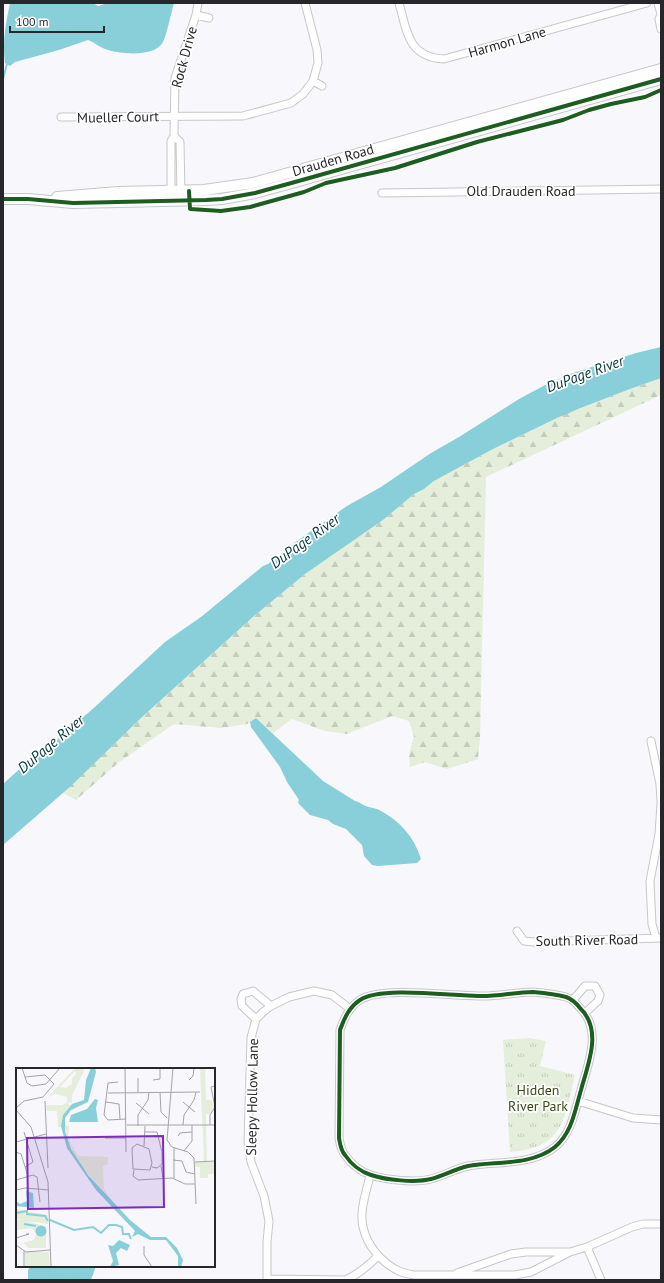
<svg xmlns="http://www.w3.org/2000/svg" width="664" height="1283" viewBox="0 0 664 1283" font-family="'PT Sans',sans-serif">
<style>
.forest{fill:url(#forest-firs)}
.park{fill:url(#park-tufts)}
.water{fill:#89cfda}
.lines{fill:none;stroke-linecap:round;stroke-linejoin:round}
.stream{stroke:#89cfda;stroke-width:2}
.street-casing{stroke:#c7c7cb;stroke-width:9}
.secondary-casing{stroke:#c7c7cb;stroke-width:12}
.street{stroke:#fefeff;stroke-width:7}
.secondary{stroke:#fefeff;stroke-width:10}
.cycleway-casing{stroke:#fff;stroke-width:6}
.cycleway{stroke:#1b5e20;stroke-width:4}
.labels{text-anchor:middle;stroke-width:3.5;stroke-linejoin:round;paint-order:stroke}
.street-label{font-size:14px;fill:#27272b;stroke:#fff}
.park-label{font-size:14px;fill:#384818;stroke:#fff}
.water-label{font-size:15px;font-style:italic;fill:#04353b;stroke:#fff}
.inset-river{fill:none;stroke:#89cfda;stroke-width:2}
.inset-road{fill:none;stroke:#a4a4a8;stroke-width:1}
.view{fill:#7b2cbf;fill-opacity:0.15;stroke:#7b2cbf;stroke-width:2}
.inset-edge{fill:none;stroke:#27272b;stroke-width:2}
</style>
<defs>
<pattern id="forest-firs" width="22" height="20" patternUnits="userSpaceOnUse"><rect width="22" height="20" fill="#e5eeda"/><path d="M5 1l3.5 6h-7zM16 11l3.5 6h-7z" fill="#c4ccbb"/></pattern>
<pattern id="park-tufts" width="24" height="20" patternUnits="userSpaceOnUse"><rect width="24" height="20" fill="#e5eeda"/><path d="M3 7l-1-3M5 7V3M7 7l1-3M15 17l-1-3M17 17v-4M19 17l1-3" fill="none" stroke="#c4ccbb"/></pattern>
</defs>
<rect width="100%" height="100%" fill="#f7f7fc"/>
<path class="forest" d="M661,378v17l-175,82 -6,259 -2,23 -31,10 -22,-7 -15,5 -1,-12 5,-19 -5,-15 -17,-5 -45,18 -22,-3 -33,-12 -19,14 -17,-15 -9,6 -26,4 -47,-4 -56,39 -42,37 -13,-7 78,-75 113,-102 51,-42 78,-54 31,-26 10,-5 10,-8 59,-32 66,-32 6,-2 13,-6 52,-20z"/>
<path class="park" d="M529,1038l17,3 -6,25 35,9c-11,45 -11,73 -65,77l-7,-112z"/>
<path class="water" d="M10,3h83l5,3 10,-3h66c-3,10 -7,31 -11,39 -9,16 -44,12 -58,7 -6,-2 -11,-7 -17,-9l-29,10 -44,12 -5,4 -5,-3c-3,-21 1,-40 5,-60z
M661,347v31l-31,11 -52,20 -13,6 -6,2 -66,32 -59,32 -10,8 -10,5 -31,26 -78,54 -51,42 -113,102 -70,68 -68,59v-61l32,-29 22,-15 39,-34 69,-64 36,-25 62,-51 5,-2 29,-23 50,-35 34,-19 50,-34 28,-16 60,-38 30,-16 24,-10 63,-20z
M256,718l67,63 32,20c5,1 7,4 11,5 5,2 11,2 15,5 20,11 33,26 40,48l-4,4 -39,3 -6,-1 -8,-9 -2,-11 -16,-16 -13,-5 -5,-4 -18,-5 -12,-12 1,-3 -12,-18 -7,-15 -29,-40 -1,-5z
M31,1266h65l-5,14h-63v-10z"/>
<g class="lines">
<path class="stream" d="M3,79l4,-15"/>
<defs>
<path id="street" d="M399,3c8,29 9,54 45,56l203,-56
M658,3l3,11
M196,15l13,3
M661,15l-2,4 2,10
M313,81l9,5
M61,117l182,-1 48,-13 12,-9 10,-13 5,-18 -1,-13 -12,-47
M174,136l6,6 1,53
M382,193l279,-4
M171,194v-53l3,-5 1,-58 21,-63 2,-12
M651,741l9,43 1,17
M517,931l7,10 10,1 127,-4
M656,938l-4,-14 -2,-43 9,-47 2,-30
M533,992c11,1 22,2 33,5 6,2 10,6 14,11 23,22 8,56 1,82 -6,20 -9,43 -26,57 -24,19 -59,14 -87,19 -13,3 -25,10 -37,13 -16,4 -45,1 -60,-4 -10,-3 -20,-11 -26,-20 -4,-4 -5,-11 -6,-17l1,-108c4,-11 9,-23 20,-30 22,-14 90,-4 118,-4 18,1 37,-4 55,-4z
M573,1000l12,-14h10l5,9 -2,6 -13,12
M256,1019l-14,-13 -1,-7 2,-5 10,-3 18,15
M578,1101l55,17 28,2
M370,1175c-3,16 -11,35 -7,52 4,19 19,36 36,44 4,2 10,3 15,4h101l16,-3 39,-20 17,-5 45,-20 11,-3h18
M587,1247l14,33
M457,1273l54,-19 15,-2h42
M267,1279l78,1c13,-5 23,-14 33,-24
M267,1280v-38l2,-21 -5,-25 -13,-34 -3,-20 3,-104 5,-19 7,-7 8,-6 18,-9 25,-6 18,4 18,14"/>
<path id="secondary" d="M57,197l61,-5 86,-2 49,-7 408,-114
M3,199h25l45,4 133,-3 16,-1 33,-6 40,-11 366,-103"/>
</defs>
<use href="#street" class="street-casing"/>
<use href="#secondary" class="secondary-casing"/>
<use href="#street" class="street"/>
<use href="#secondary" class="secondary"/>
<defs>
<path id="cycleway" d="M189,191l1,18 31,2 29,-4 54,-15 22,-9 69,-15 82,-26 86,-22 26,-10 22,-6 34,-7 16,-7
M3,199h25l45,4 133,-3 16,-1 33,-6 40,-11 366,-103
M533,992c11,1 22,2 33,5 6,2 10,6 14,11 23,22 8,56 1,82 -6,20 -9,43 -26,57 -24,19 -59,14 -87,19 -13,3 -25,10 -37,13 -16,4 -45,1 -60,-4 -10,-3 -20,-11 -26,-20 -4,-4 -5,-11 -6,-17l1,-108c4,-11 9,-23 20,-30 22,-14 90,-4 118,-4 18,1 37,-4 55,-4z"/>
</defs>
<use href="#cycleway" class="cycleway-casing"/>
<use href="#cycleway" class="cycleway"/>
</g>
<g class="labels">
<g class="street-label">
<text transform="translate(507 42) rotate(-16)" y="5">Harmon Lane</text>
<text transform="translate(184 57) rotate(-75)" y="5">Rock Drive</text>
<text transform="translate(118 117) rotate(-1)" y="5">Mueller Court</text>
<text transform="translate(333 160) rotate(-16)" y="5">Drauden Road</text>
<text x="521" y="196">Old Drauden Road</text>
<text transform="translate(587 940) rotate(-1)" y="5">South River Road</text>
<text transform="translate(252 1097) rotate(-89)" y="5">Sleepy Hollow Lane</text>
</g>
<g class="park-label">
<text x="538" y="1095">Hidden<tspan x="538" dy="16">River Park</tspan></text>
</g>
<g class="water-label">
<text transform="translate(585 374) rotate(-20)" y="5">DuPage River</text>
<text transform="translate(305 541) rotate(-36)" y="5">DuPage River</text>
<text transform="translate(51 744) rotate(-40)" y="5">DuPage River</text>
</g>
</g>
<g transform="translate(16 1068)">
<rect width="199" height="199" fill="#f7f7fc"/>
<path d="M9,184h24l1,15h-25z" fill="#e5eeda"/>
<path d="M59,0h8l1,3 -12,24v8l-4,-1 2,4 -7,9 -2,12h-3l-1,-16h-10l-1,-6h17l4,-3v-5l-11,-3 -8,3zM59,3l1,3 -4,4v6l-6,4 -6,-1zM48,57l5,1 -1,12 10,18 30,1v7l-5,2 1,23 8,12 -34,-39 -10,-21z" fill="#e5eeda" fill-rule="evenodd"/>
<path d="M0,141l32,6v9l-32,-5zM9,152l21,7v21h-17l-6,-5 11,-3 2,-6 -4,-6 -15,2v-10z" fill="#e5eeda"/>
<path d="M184,0h5l1,32h5l3,6 -4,8h-4l1,48h7l1,12h-7v4h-8v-11h-5v-5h9z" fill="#e5eeda"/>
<path d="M75,0h4l1,4 -8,30 -17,8 -6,8v13l6,18 17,26 42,45 21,17h15l11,11 6,12 -2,7h-3v-11l-12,-16h-16l-12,-6 -6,3 3,-6 -39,-41 -29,-42 -6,-22 2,-11 9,-11 12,-4 2,-20zM79,31l3,1 -2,8 2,14h-29l2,-7 16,-6zM10,123l7,2 1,15 -18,-2v-5l4,3 7,-3zM19.5 163a5.5 5.5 0 1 1 11 0a5.5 5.5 0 1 1-11 0ZM103,172l11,5 -3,6 -6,-3 -5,5 3,12 -9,2 3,-6 -5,-16 5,1z" fill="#89cfda"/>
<path class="inset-river" d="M0,145l11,-2v3l18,2 3,5M34,152l24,10 19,-3 8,6 8,-8h7l6,2 1,7h6l2,5M8,156l12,2"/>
<path class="inset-road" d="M6,0l5,15 5,3 14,-2 14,-16M109,0l1,84M157,0l-6,72 5,7 16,5 6,6 2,46M122,10v14M137,12l7,-1v-11M173,12l4,-4 1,-8M102,14l-10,1 -4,32 4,5 18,-1M144,24l1,20 6,6M92,25l92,-1M29,33l3,67M90,34l13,2 1,15M167,34l12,10M120,35l13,11M0,40l8,-7 19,-4 11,-13 -9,-9 -20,2M0,42l15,17 17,55 3,85M111,57h88M167,57l1,-10 10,-15 2,-8M194,57v-10l5,-8 -4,-20 4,-1M122,58v-11l10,-15 1,-8M8,64l9,30 -8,5M129,64h12l5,20v12l-5,4 -5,-1M162,68l2,-3 12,-1M89,70h21M0,74l30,-8M121,76l12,5 3,14 -2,7 -17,-1 -1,-21zM128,78l1,-20M158,80v30M168,83l8,-10v-16M0,84l5,2 7,22M157,92l9,1 4,11 9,2M179,94l20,-1M145,98l2,12M118,102l-1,6 5,4 34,-2 13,6h10M0,112l17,-5 4,2 3,25M0,122l9,-2 24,2M0,170l13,-4h-3M0,177l10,7 24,-2M128,178v9l8,12M8,183v16"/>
<path class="view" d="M147,68l1,71 -136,2 -1,-71z"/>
<rect width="199" height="199" class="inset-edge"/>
</g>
<rect width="664" height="1283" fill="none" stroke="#27272b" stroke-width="8"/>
<path d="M10 26v6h94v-6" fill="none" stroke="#27272b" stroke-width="2"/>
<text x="16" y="26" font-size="12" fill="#27272b" stroke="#ffffff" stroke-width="3" paint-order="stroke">100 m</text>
</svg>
